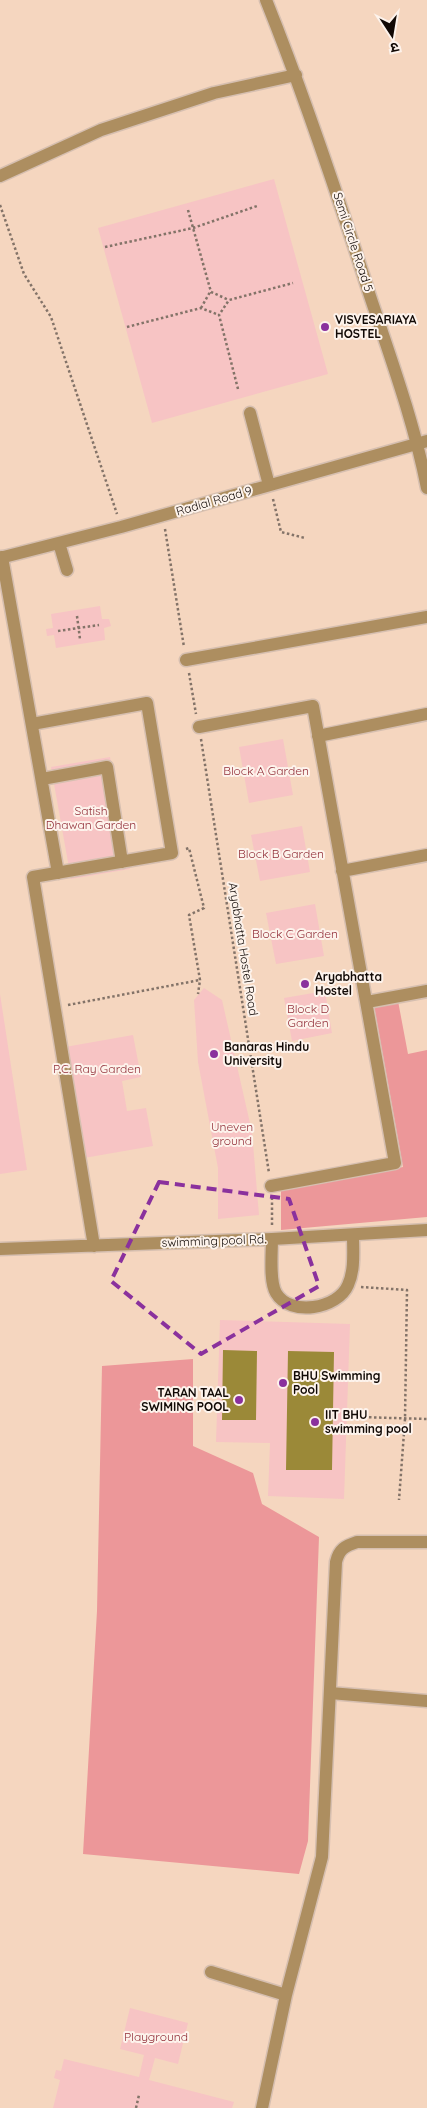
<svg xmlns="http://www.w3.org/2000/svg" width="427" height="2108" viewBox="0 0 427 2108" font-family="Quicksand,'Noto Sans Devanagari',sans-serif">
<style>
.built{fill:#f5d6bf}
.green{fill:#f7c4c4}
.forest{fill:#ec9799}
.water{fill:#9b8938}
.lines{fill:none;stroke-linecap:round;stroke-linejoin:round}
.minor-casing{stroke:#d6bfb0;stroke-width:15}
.path{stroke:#837368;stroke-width:2.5;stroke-dasharray:2.5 2.5;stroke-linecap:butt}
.minor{stroke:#ad8e60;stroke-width:12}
.marked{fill:none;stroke:#8a319d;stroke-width:4;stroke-dasharray:10 6;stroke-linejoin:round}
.poi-dot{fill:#8a319d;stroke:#fdf3ec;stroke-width:2}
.labels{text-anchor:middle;stroke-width:4;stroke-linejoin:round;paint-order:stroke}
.street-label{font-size:12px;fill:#110905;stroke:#fdf3ec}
.poi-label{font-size:12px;font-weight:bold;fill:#110905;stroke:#fdf3ec;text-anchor:start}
.park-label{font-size:12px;fill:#922f39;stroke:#fdf3ec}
</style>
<rect width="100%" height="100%" fill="#fbe2d1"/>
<path class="built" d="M0,0h427v2108h-427z"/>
<path class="green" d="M274,179l54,195 -176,49 -54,-195z
M100,606l2,13h7l2,7 -7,2 1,12 -49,8 -2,-13 -7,1 -1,-7 7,-1 -2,-14z
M283,739l10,56 -44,8 -10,-56z
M110,757l20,112 -59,10 -20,-112z
M302,826l8,46 -50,9 -9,-46z
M315,904l9,52 -48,8 -10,-51z
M204,988l18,12 30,132 7,83 -41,4v-51l-20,-106 -4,-62z
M325,991l7,42 -40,8 -8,-43z
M0,994l27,176 -27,4z
M133,1035l8,42 -19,4 5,30 19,-3 7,38 -69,12 -19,-111z
M220,1320l130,4 -6,175 -76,-3 2,-53 -54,-1z
M130,2008l58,15 -10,41 -23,-6 -6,22 85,22 -2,6h-179l7,-28 -6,-2 2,-8 5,1 3,-12 75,18 5,-22 -24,-6z"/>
<path class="forest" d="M398,1001l10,53 19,-4v167l-146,13v-42l122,-21 -29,-161z
M193,1359v87l60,27 9,31 57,33 -11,304 -9,33 -216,-20 14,-243 5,-245z"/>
<path class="water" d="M223,1350l34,1 -1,69h-34z
M288,1351l46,1 -2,118h-46z"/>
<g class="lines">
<defs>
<path id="minor" d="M266,0c39,97 72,196 104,296 21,63 44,126 57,192
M0,176l101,-46 113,-37 82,-18
M250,413l19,72
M59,543l8,27
M2,557l56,316
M0,558l121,-31 306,-86
M186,660l241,-43
M32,724l115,-21 25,150 -139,24 61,369
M199,727l114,-21 82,457 -124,23
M318,736l109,-22
M42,779l65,-12 15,95
M342,871l85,-16
M367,1002l60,-11
M272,1239c0,14 -3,42 4,54 14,24 62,16 72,-8 7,-15 5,-34 5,-50
M0,1249l272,-10 155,-9
M330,1693l97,8
M211,1972l75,23
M262,2108l24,-113 36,-138 14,-295c3,-13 9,-16 21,-20h70"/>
</defs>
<use href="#minor" class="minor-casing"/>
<path class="path" d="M0,205l24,69 27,43 66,197
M188,210l23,82 18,8
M105,247l88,-19 64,-22
M201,308l9,-16
M127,327l74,-19 18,7
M238,389l-19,-74 10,-15 64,-17
M273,499l8,33 24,6
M165,529l19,118
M77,616l3,23
M58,631l41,-6
M189,673l7,41
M201,739l68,434
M186,849l3,-1 15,60 -15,7 11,65 -2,14
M68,1005l132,-25
M272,1225v-27
M361,1287l46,3 -2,129 -6,81
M359,1417l68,2
M136,2108l3,-13"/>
<use href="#minor" class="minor"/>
</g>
<path class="marked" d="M159,1182l130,17 30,87 -118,68 -90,-73z"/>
<g class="poi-dot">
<circle cx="325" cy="327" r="5"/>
<circle cx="305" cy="984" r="5"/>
<circle cx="214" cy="1054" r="5"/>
<circle cx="283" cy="1383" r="5"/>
<circle cx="239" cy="1400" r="5"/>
<circle cx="315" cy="1422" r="5"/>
</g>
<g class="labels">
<g class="street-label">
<text transform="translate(353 242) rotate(72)" y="4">Semi Circle Road 5</text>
<text transform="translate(214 501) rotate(-16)" y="4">Radial Road 9</text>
<text transform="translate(243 949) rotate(81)" y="4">Aryabhatta Hostel Road</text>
<text transform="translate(214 1241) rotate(-2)" y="4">swimming pool Rd.</text>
</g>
<g class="poi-label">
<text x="335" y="324">VISVESARIAYA<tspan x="335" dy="14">HOSTEL</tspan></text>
<text x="315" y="981">Aryabhatta<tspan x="315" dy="14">Hostel</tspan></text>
<text x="224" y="1051">Banaras Hindu<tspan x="224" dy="14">University</tspan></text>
<text x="293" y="1380">BHU Swimming<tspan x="293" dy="14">Pool</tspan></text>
<text x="229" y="1397" text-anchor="end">TARAN TAAL<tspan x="229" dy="14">SWIMING POOL</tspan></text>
<text x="325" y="1419">IIT BHU<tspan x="325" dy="14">swimming pool</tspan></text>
</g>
<g class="park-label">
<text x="266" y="775">Block A Garden</text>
<text x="91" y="815">Satish<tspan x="91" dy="14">Dhawan Garden</tspan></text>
<text x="281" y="858">Block B Garden</text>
<text x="295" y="938">Block C Garden</text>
<text x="308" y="1013">Block D<tspan x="308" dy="14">Garden</tspan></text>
<text x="97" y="1073">P.C. Ray Garden</text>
<text x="232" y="1131">Uneven<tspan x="232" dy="14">ground</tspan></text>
<text x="156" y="2041">Playground</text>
</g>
</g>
<g transform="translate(392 35) rotate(168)" stroke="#fdf3ec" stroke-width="4" paint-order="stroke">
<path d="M0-4L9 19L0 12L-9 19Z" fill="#110905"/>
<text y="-8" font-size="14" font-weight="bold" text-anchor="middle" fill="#110905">उ</text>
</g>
</svg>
